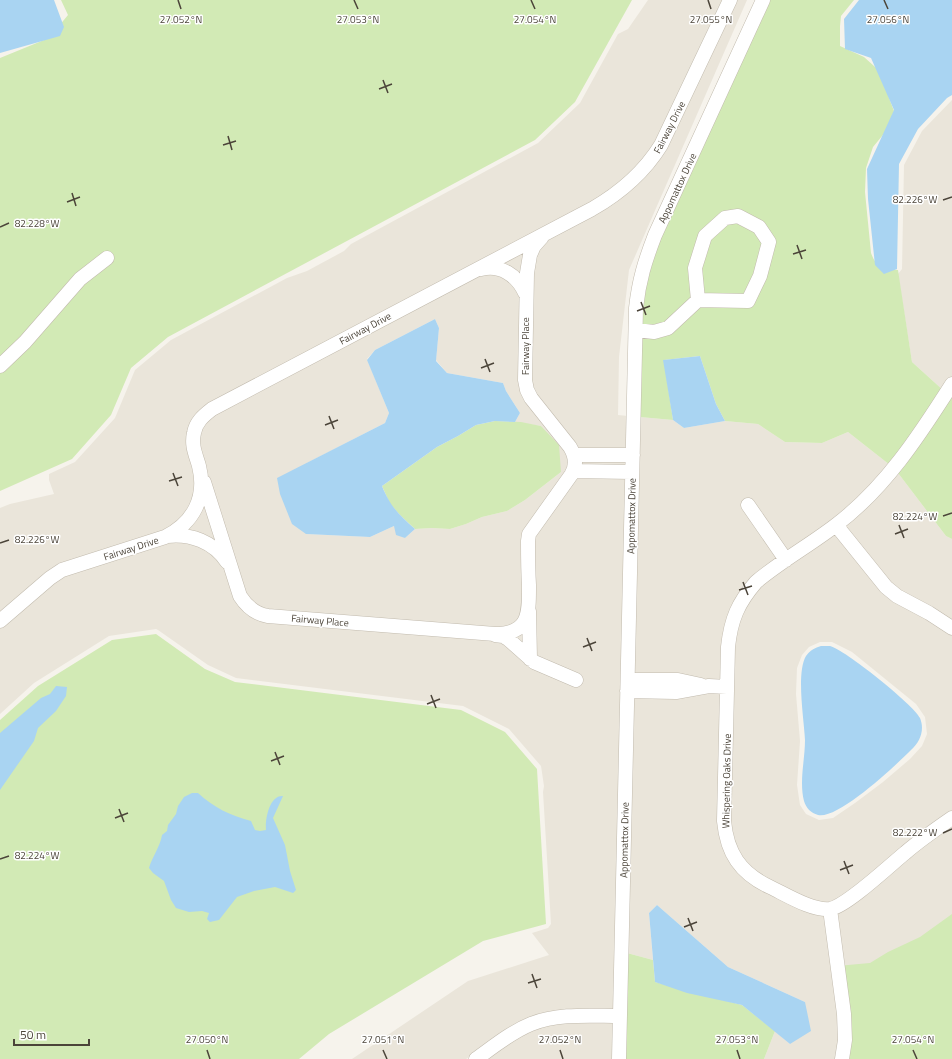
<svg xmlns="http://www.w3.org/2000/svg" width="952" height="1059" viewBox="0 0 952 1059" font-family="'Titillium Web',sans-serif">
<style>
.residential{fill:#eae5da;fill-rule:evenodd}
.green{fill:#d2eab5}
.water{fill:#a9d4f2}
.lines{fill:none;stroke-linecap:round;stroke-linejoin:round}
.minor-casing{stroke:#c2bbae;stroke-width:15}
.minor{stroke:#fff;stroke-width:14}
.ticks{fill:none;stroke:#4b4439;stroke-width:1.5}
.labels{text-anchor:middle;stroke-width:3;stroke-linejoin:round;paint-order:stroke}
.street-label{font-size:10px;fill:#4b4439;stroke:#fff}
.ticks-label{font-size:10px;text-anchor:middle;fill:#4b4439;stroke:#fff;stroke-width:3;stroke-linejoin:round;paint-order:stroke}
</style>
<rect width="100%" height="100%" fill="#f6f3ec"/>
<path class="residential" d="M648,0h99l-118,270 -10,87 -1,58 10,1 -13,595 -105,18 -44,30h-114l116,-78 81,-26 -17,-22 16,-5 3,-4 -8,-132 1,-6 -3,-20 -32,-37 -46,-23 -227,-28 -28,-13 -50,-35 -2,-1 -47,7 -75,47 -34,31v-206l10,-4 44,-10 -5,-14v-6l26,-12 40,-44 20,-48 36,-30 116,-62 20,-7 37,-20 7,-7 187,-101 42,-40 38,-69 10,-5zM435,319l4,9 -3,32 11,13 56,10 3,8 14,22 -5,9 26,4 20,46 -36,28 -18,11 -25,6 -16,7 -16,5 -18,-1 -17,1 -10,9 -11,-12 -24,11 -64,-3 1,-71 78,-40 4,-10 -22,-54 8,-9z
M952,100v296l-8,-5 -32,-29 -14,-88 4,-5 2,-104 18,-34z
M640,417l33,3 11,8 41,-7 33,3 27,18 37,1 26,-11 47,37 51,67 6,3v382l-111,138h-77l11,-28 15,13 15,-42 -77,-35 -71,-62 -8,8 4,47 -26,-7zM820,642h12l20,10 64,52 9,13 2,17 -5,12 -12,13 -27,23 -28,21 -22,15 -14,2 -13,-6 -6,-9 -3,-20 3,-44 -4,-47 1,-26 5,-13 7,-8z
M614,1021v38h-129l39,-25 32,-12z"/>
<path class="green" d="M61,0h571l-57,102 -40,38 -367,197 -37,31 -20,47 -39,44 -72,32v-433l49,-20 19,-23z
M769,0h85l-13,16 -1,10v20l24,11 20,18 5,23 5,13 -7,19 -14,17 -7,21 -1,24 6,61c5,14 12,16 27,17l14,92 32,29 8,5v143l-6,-3 -51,-67 -47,-37 -26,11 -37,-1 -27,-18 -33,-3 -9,-17 -16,-48 -36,4 9,60 -33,-3 2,-109 2,-21 17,-50z
M495,421l26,1 20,4 18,19 2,27 -36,28 -18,11 -25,6 -16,7 -16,5 -18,-1 -17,1 -14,-13 -11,-12 -8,-18 55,-39 21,-11 18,-11z
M156,634l49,35 30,13 226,28 44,22 32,37 9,155 -63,17 -154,93 -30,25h-299v-339l38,-34 74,-46z
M952,914v145h-111l-4,-93 33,-3 18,-11 32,-15z
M627,953l26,7 2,22 87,23 33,26 -11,28h-139z"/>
<path class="water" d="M0,0h54l10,27 -4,9 -60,17z
M859,0h93v95l-5,3 -29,31 -19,35 -2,105 -13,5 -9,-9 -7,-66 -1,-30 27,-59 -23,-52 -26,-9 -1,-30z
M435,319l4,9 -3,33 11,12 56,10 3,8 14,22 -5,9 -20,-1 -19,4 -18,11 -21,11 -55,39c8,20 17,29 33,43l-10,9 -9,-3 -2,-9 -24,11 -64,-3 -14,-10 -12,-30 -3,-16 108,-55 4,-10 -22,-53 8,-10z
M700,356l16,48 9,17 -41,7 -11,-8 -10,-60z
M821,646c3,0 7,0 9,0 14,3 84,59 90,72 5,12 0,24 -9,32 -15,15 -73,70 -93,65 -7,-2 -12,-7 -14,-14 -5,-20 1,-41 1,-61 -1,-21 -9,-67 1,-84 4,-6 9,-8 15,-10z
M56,686l11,1 -1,9 -10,15 -18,17 -4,13 -34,49v-57l41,-35 9,-4z
M192,793h6c16,15 32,22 53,28l4,9 5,1 6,-1c-1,-10 3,-35 17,-34l-10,22 12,27 5,26 6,19 -3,3 -18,-6 -21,4 -17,6 -18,23 -9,2 -3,-3 2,-6 -7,-2 -13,1 -13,-4 -5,-8 -7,-19 -11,-8 -4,-5c3,-11 11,-21 13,-33l5,-4 1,-6 8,-11 2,-8 6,-9z
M657,905l71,62 77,35 6,29 -21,13 -48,-39 -55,-12 -32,-11 -6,-69z"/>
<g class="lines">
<defs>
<path id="minor" d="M481,269c19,-5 36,6 44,24
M636,330l18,2 14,-4 30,-28 50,1 12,-25 9,-34 -10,-15 -21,-11 -13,2 -20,18 -10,32 3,32
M0,366l25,-24 55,-63 27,-21
M952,384c-33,52 -67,104 -116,141 -26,20 -55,36 -80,57 -18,21 -25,37 -28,65l-4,174c3,32 16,52 46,66 15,7 42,24 60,22 17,-3 60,-44 75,-56 15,-13 31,-24 47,-35
M574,455h59
M574,471l58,1
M204,482l36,114c7,11 15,18 28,20l227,18c35,0 34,-21 34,-49 -1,-15 -1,-30 -1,-44l1,-7 42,-59c6,-9 5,-18 -1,-28l-39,-49 -4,-8 -2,-10 2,-107 3,-18 4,-9 8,-9
M748,505l38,55
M836,525l50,62 11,9 32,17 23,15
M167,536c23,-3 47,6 60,26
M529,611l1,48
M0,621l50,-43 12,-8 103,-33c28,-14 42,-39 34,-71 -3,-11 -8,-20 -5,-33 2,-11 9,-17 18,-24l380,-200c28,-16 51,-35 69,-64l69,-145
M495,635l8,1 5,3 26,23 42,18
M628,680h50l23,5
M627,691l49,1 33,-6 18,1
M830,909l14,105 1,26 -3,19
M476,1059c17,-12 35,-27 55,-35 28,-11 59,-8 89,-8
M619,1059l17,-751c3,-28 9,-47 19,-73l108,-235"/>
</defs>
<use href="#minor" class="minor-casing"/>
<use href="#minor" class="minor"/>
</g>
<path class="ticks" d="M178,0l3,9M354,0l4,9M531,0l4,9M708,0l3,9M884,0l4,9M383,80l5,13M379,89l13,-5M228,136l4,14M223,145l13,-4M72,193l4,13M943,200l9,-3M67,202l13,-5M0,227l9,-4M797,245l5,14M793,254l13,-4M641,302l5,13M637,311l13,-5M485,359l5,13M481,368l13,-5M329,416l5,13M325,425l13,-5M173,473l5,13M169,481l13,-4M943,516l9,-3M899,525l5,13M895,534l13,-5M0,543l9,-3M743,582l5,13M739,590l13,-4M587,638l5,13M583,647l13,-5M431,695l5,13M427,704l13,-5M275,752l5,13M271,761l13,-5M119,809l5,13M115,818l13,-5M943,833l9,-4M0,859l9,-3M844,861l5,13M840,870l13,-5M688,918l5,13M684,927l13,-5M532,974l5,14M528,983l13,-4M207,1050l3,9M383,1050l4,9M560,1050l3,9M737,1050l3,9M913,1050l4,9"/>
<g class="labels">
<g class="street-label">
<text transform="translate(669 127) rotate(-63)" y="4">Fairway Drive</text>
<text transform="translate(677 188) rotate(-65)" y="4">Appomattox Drive</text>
<text transform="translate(365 328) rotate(-28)" y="4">Fairway Drive</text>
<text transform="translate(525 346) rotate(-90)" y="4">Fairway Place</text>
<text transform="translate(631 516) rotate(-89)" y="4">Appomattox Drive</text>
<text transform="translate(131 548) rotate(-18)" y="4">Fairway Drive</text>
<text transform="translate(320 620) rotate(5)" y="4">Fairway Place</text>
<text transform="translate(726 781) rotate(-89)" y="4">Whispering Oaks Drive</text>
<text transform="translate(624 840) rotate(-89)" y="4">Appomattox Drive</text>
</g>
</g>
<g class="ticks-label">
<text x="711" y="23">27.055°N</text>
<text x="888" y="23">27.056°N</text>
<text x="181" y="23">27.052°N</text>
<text x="358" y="23">27.053°N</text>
<text x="535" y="23">27.054°N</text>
<text x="915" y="203">82.226°W</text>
<text x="37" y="227">82.228°W</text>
<text x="915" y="520">82.224°W</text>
<text x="37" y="543">82.226°W</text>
<text x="915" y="836">82.222°W</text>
<text x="37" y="859">82.224°W</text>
<text x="207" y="1043">27.050°N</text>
<text x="383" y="1043">27.051°N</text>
<text x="560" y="1043">27.052°N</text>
<text x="737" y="1043">27.053°N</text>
<text x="913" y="1043">27.054°N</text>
</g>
<path d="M14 1039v6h75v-6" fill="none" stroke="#4b4439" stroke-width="2"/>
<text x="20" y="1039" font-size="12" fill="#4b4439" stroke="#ffffff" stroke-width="3" paint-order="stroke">50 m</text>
</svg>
